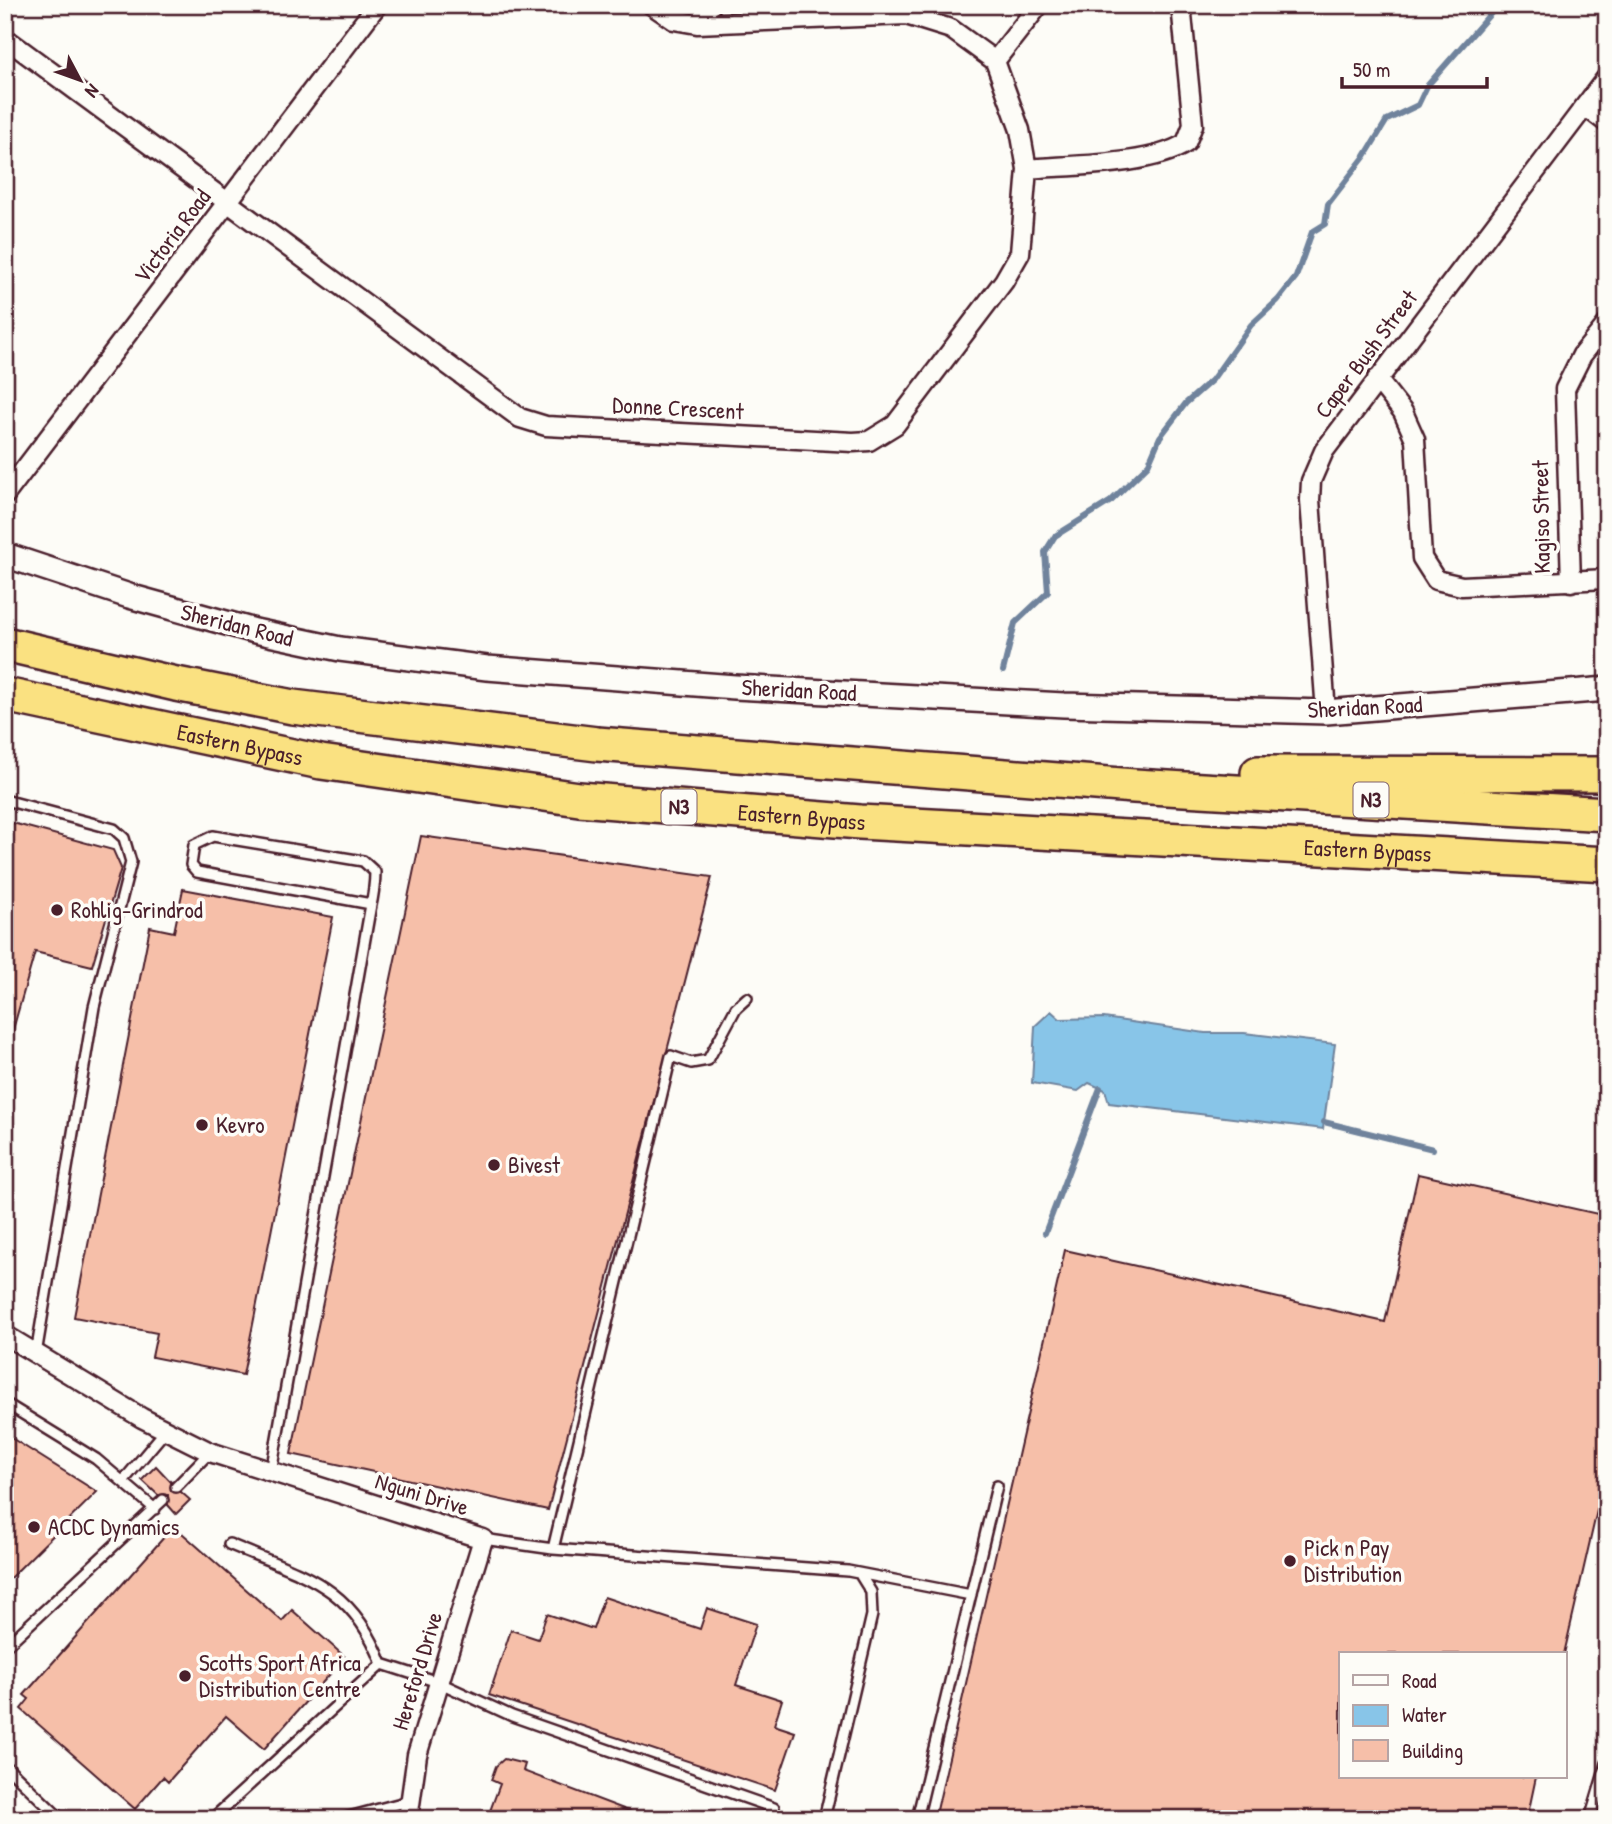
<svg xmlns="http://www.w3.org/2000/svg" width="1612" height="1824" viewBox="0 0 1612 1824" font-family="'Patrick Hand',sans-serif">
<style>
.water{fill:#88c5e8;stroke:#6f839c;stroke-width:2}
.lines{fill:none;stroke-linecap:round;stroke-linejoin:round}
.stream{stroke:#6f839c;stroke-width:6}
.building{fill:#f6bfa9;stroke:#4a1f2b;stroke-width:2}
.service-casing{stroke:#4a1f2b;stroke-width:14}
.minor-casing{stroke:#4a1f2b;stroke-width:23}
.tertiary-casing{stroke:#4a1f2b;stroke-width:28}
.motorway-casing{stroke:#4a1f2b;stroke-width:38}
.service{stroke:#fdfcf7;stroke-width:9}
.minor{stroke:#fdfcf7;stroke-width:18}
.tertiary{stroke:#fdfcf7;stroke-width:23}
.motorway{stroke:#fae181;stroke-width:33}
.poi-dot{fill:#4a1f2b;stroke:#fdfcf7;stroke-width:2.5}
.labels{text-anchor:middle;stroke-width:7;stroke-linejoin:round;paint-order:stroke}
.shield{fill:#fdfcf7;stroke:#806168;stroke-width:2}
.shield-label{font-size:21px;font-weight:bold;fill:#4a1f2b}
.street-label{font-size:23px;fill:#4a1f2b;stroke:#fdfcf7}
.poi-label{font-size:23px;fill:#4a1f2b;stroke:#fdfcf7;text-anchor:start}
</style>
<rect width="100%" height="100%" fill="#fdfcf7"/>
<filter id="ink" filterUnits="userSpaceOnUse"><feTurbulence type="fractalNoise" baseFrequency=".0143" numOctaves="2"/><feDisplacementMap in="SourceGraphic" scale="14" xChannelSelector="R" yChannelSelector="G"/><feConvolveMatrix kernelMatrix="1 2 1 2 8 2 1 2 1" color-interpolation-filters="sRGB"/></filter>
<g filter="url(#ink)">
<path class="water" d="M1051,1011l9,8 44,-1 101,15h39l91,11 -12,85 -214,-26 -4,-13 -16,-7 -11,8 -46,-8 3,-57z"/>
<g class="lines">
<path class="stream" d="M1003,671l12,-48 33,-31 -3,-40 10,-16 56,-35 37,-36 12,-28 26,-34 26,-23 39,-55 27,-25 18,-23 16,-45 13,-8 3,-20 37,-48 22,-36 31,-15 9,-19 71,-81
M1324,1122l109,27
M1045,1233l55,-145"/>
</g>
<path class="building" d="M5,821l108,29 8,18 -29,98 -57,-14 -25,88 -5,-1z
M421,836l291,41 -164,633 -257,-56z
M183,889l150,28 -90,458 -91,-18 5,-24 -83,-16 76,-390 24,5z
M1418,1174l189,42v251l-43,187h-223v123h195l-9,42h-592l130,-569 320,72z
M5,1434l92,58 -92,91z
M156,1466l15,16v9l10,1 9,8 -14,14 -8,-9v-10h-10l-16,-15z
M174,1526l108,95 10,-11 53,47 -81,92 -38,-33 -58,66 -5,-5 -28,32 -114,-100 8,-10 -5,-4z
M604,1597l96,32 7,-21 49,16 -20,61 46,15 -8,25 21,7 -20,58 -286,-95 22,-65 27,9 9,-25 46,15z
M504,1759l21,5 -2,7 127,48h-163l13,-35 -9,-4 5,-14z"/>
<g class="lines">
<defs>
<path id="service" d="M5,800l109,29 10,9 7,24 -37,145 -58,347
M5,1403l91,56 59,50
M271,1472l99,-562c3,-13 5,-25 5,-38l-12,-11 -150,-25 -19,9 -3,20 6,7 174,32
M124,1480l42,-50
M176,1487l34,-35
M483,1539l70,10 295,22 123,24
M229,1544c72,31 123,39 153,120
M553,1549l118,-493 20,7 17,-3 28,-52 11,-10
M5,1647l158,-147
M5,1765l56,54
M212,1819l170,-155 56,18 74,34 262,92
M341,1819l68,-18
M824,1819l48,-204 -1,-23 -10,-16
M917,1819l80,-333
M1590,1819l17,-56"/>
<path id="minor" d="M697,24l14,-19
M5,38l515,380 26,8 307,16 16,-1 26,-16 109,-144 16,-28 7,-84 -7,-39 -25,-69 -44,-32 -45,-14 -209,9 -23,-4 -22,-15
M995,61l44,-56
M1585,106l22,17
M1027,169c43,-4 124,-3 159,-26l7,-18 -12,-120
M1377,379l26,33 12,27 7,119 14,22 26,6 145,-7
M5,495l372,-490
M1571,582l-6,-193 17,-34 25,-31
M1326,712l-16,-212 1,-19 13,-30 283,-374
M5,1335l137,83 68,34 273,87 -66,216 -9,64"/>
<path id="tertiary" d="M5,555l124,41 126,35 85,18 147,19 248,19 329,18 262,7 281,-23"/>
<g id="motorway">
<path d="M5,644l171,40 117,23 304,37 537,42 473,28"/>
<path id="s1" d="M5,695l316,67 258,37 281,23 747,42"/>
<path d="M1258,773l349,1"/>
</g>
</defs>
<use href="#service" class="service-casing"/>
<use href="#minor" class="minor-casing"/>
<use href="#tertiary" class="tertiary-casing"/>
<use href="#motorway" class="motorway-casing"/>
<use href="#service" class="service"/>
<use href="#minor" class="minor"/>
<use href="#tertiary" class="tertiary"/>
<use href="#motorway" class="motorway"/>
</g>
</g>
<g class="poi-dot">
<circle cx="57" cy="910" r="7"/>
<circle cx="202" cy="1125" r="7"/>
<circle cx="494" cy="1165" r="7"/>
<circle cx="34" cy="1527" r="7"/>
<circle cx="1290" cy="1561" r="7"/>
<circle cx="185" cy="1676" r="7"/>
</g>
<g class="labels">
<g class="shield">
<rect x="1353.5" y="782.5" width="35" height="35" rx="5"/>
<rect x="661.5" y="789.5" width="35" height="35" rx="5"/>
</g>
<g class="shield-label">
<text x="1371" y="807">N3</text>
<text x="679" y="814">N3</text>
</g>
<g class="street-label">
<text transform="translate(172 236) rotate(-53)" y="8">Victoria Road</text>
<text transform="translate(1366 354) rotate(-53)" y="8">Caper Bush Street</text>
<text transform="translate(678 408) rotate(3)" y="8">Donne Crescent</text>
<text transform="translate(1541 517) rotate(-91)" y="8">Kagiso Street</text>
<text transform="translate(237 625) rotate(14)" y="8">Sheridan Road</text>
<text transform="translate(799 690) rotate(3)" y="8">Sheridan Road</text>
<text transform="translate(1365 707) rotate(-3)" y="8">Sheridan Road</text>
<text dy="8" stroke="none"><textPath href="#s1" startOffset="240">Eastern Bypass</textPath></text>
<text dy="8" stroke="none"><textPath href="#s1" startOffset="807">Eastern Bypass</textPath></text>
<text dy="8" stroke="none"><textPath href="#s1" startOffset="1374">Eastern Bypass</textPath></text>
<text transform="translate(422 1494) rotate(17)" y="8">Nguni Drive</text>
<text transform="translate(417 1671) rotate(-73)" y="8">Hereford Drive</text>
</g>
<g class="poi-label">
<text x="71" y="918">Rohlig-Grindrod</text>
<text x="216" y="1133">Kevro</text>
<text x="508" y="1173">Bivest</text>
<text x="48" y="1535">ACDC Dynamics</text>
<text x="1304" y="1556">Pick n Pay<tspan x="1304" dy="26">Distribution</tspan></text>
<text x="199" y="1671">Scotts Sport Africa<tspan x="199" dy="26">Distribution Centre</tspan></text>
</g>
</g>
<rect width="1612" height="1824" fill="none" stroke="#fdfcf7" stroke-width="28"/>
<rect x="14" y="14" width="1584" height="1796" fill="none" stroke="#4a1f2b" stroke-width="2.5" filter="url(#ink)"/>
<rect x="1339" y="1652" width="228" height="126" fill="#fdfcf7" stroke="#b5a4a5" stroke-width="2"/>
<rect x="1353" y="1675" width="35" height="10" fill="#fdfcf7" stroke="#b5a4a5" stroke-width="2"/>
<text x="1402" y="1688" font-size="21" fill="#4a1f2b">Road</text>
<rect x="1353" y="1705" width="35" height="21" fill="#88c5e8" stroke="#b5a4a5" stroke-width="2"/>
<text x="1402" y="1722" font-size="21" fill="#4a1f2b">Water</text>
<rect x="1353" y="1740" width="35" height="21" fill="#f6bfa9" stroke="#b5a4a5" stroke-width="2"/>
<text x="1402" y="1758" font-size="21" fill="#4a1f2b">Building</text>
<g transform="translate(80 80) rotate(131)" stroke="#fdfcf7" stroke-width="5" paint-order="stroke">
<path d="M0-5L12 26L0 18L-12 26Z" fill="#4a1f2b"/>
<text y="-10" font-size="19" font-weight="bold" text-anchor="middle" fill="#4a1f2b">N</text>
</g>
<path d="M1342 77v10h145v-10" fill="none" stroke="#4a1f2b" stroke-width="3.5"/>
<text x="1353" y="77" font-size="21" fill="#4a1f2b" stroke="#fdfcf7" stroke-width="5" paint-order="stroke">50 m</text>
</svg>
